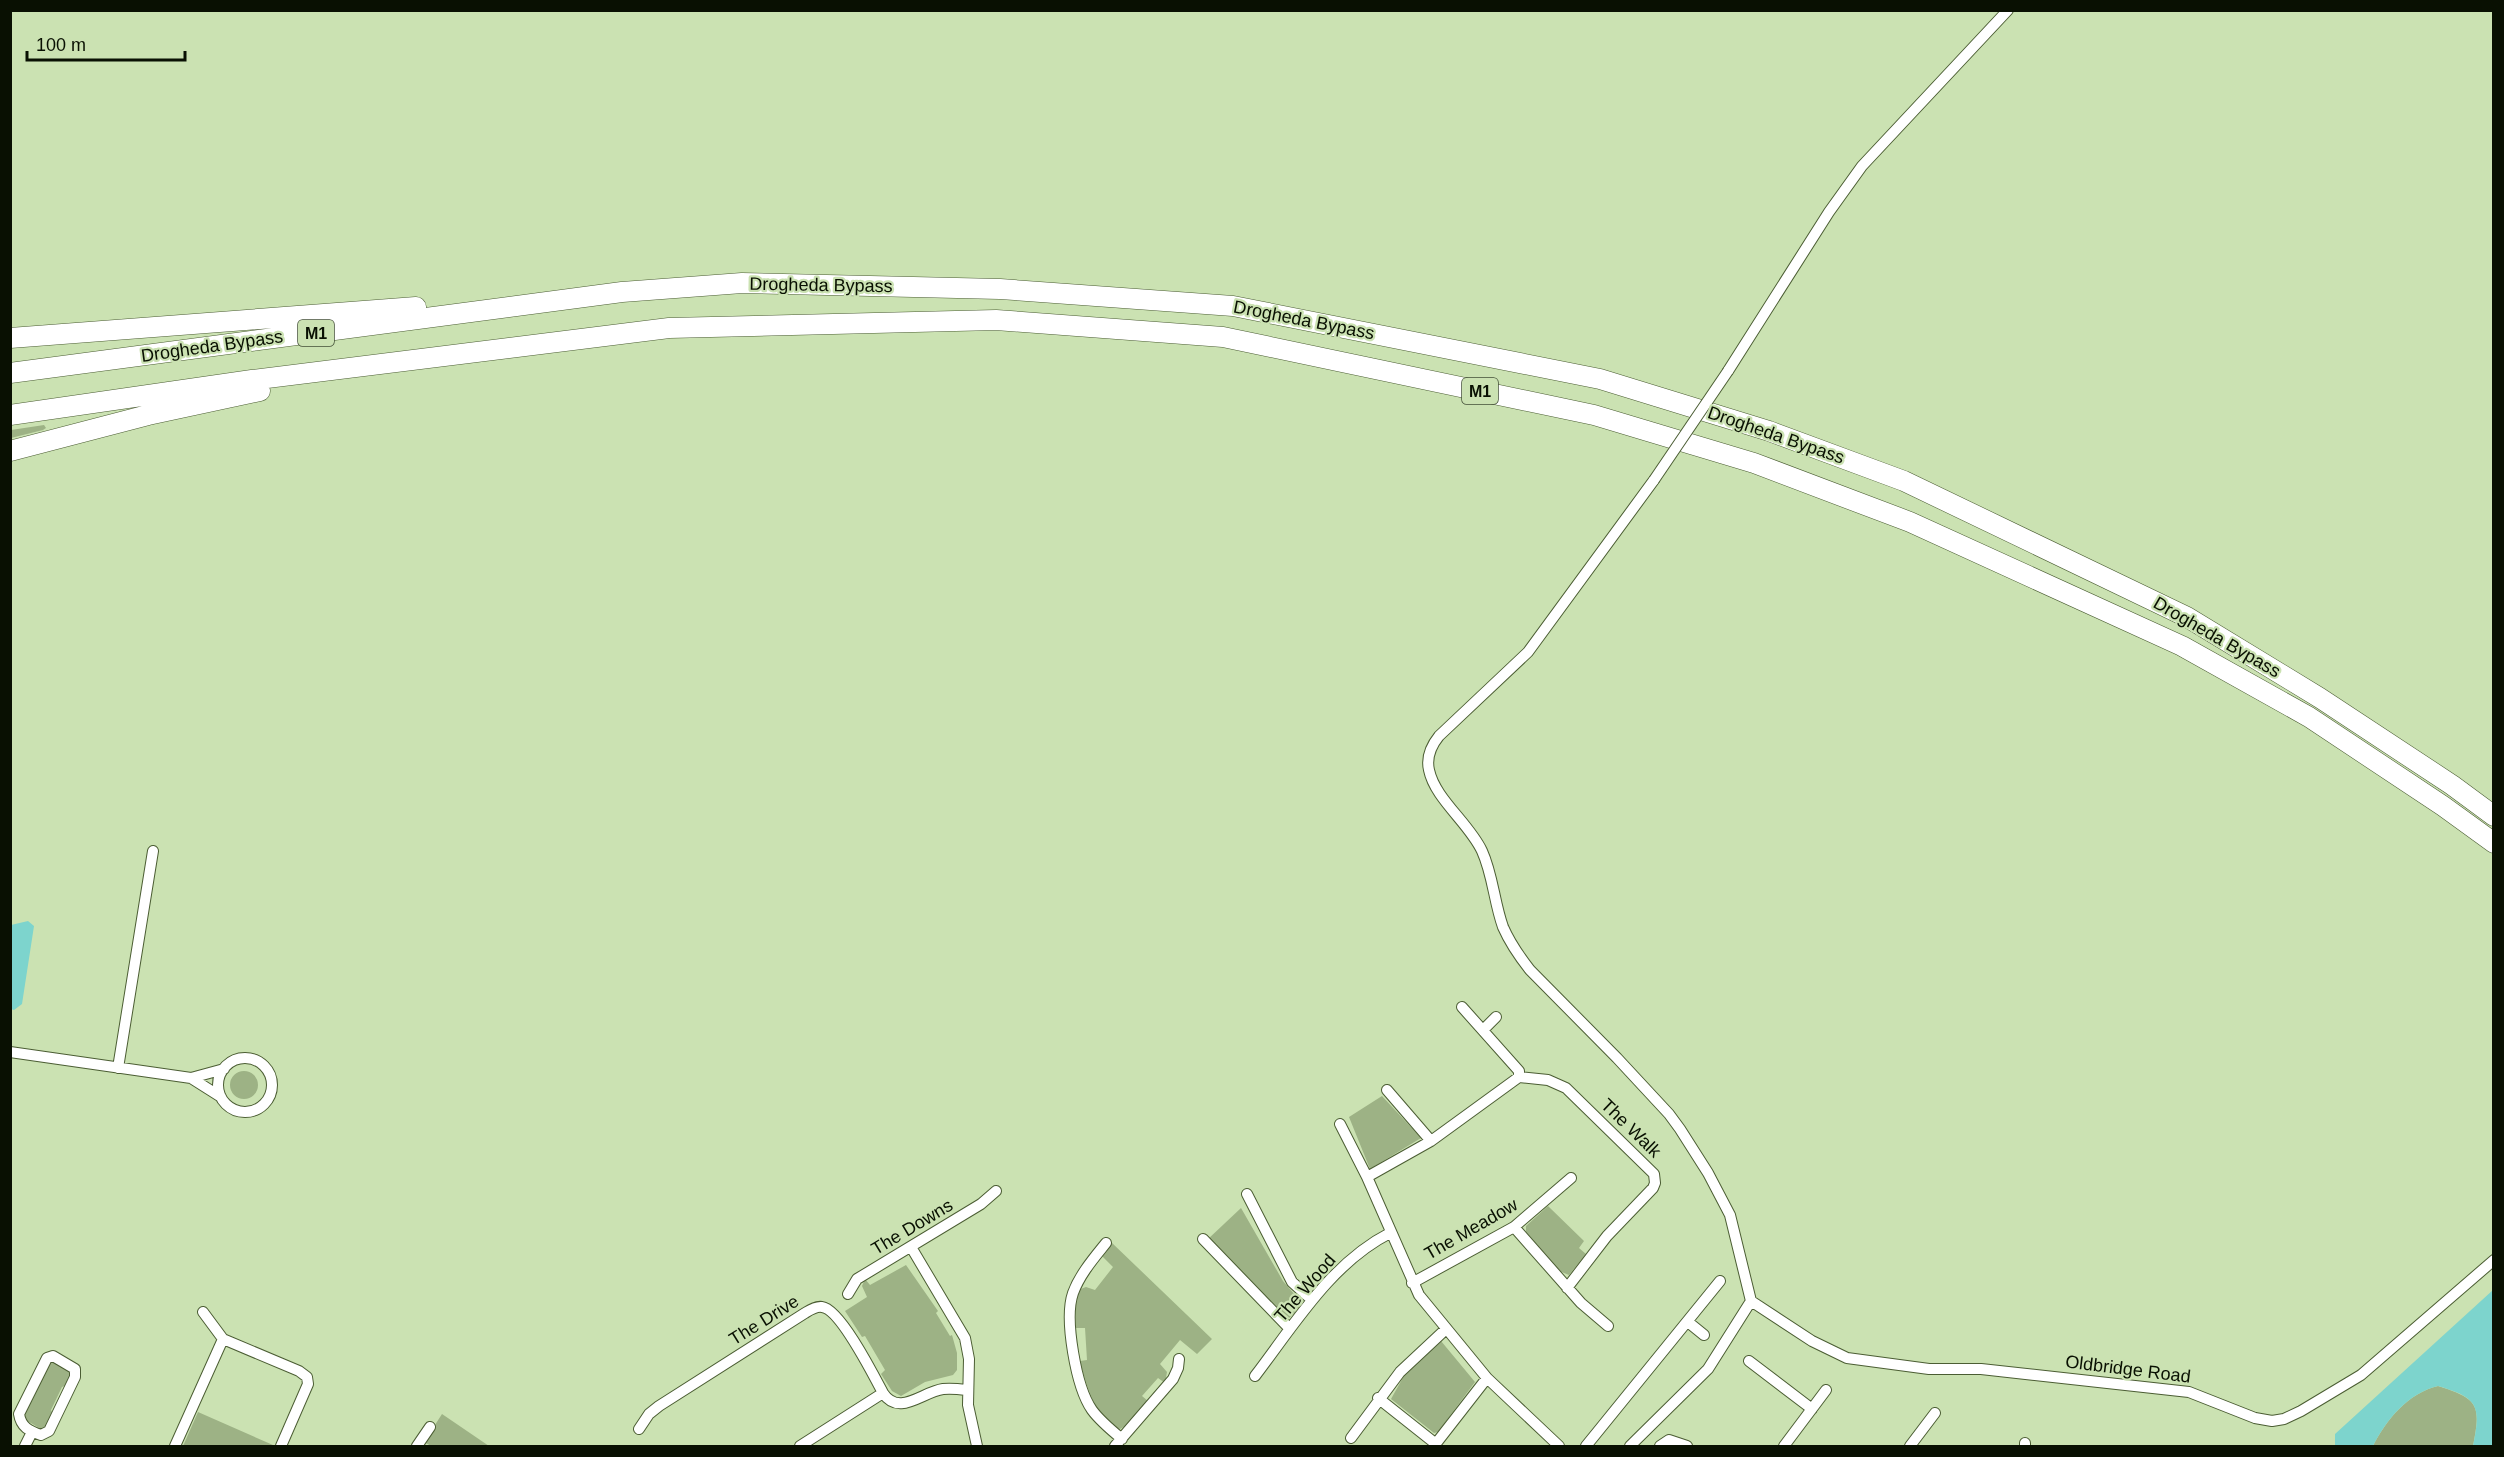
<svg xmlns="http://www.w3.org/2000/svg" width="2504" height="1457" viewBox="0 0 2504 1457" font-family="Helvetica,sans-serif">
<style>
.green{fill:#9db285}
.water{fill:#7dd4cd}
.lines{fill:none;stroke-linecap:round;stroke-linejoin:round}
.minor-casing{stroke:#4b5d33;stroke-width:12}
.motorway-casing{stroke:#4b5d33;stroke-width:21}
.minor{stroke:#fff;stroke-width:10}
.motorway{stroke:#fff;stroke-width:20}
.minor-bridge-casing{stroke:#4b5d33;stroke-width:12;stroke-linecap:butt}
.minor-bridge{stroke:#fff;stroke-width:10}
.labels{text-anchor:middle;stroke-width:4.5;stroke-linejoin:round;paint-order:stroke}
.shield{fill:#cbe2b2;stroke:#434f37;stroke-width:1.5}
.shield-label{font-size:16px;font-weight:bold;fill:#091002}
.street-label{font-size:18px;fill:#091002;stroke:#cbe2b2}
</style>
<rect width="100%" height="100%" fill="#cbe2b2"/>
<path class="green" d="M44,425l2,3 -3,2 -32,8v-8z
M230 1085a14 14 0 1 1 28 0a14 14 0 1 1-28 0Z
M1382,1096l39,42 -51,31 -21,-52z
M1548,1206l36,35 -5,7 7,6 -17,21 -10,-4 -33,-39v-6z
M1241,1208l42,73 18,21 -3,8 -9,8 -30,-25 -52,-53z
M1111,1242l101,97 -15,15 -17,-14 -20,24 7,8 -2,11 -7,-5 -16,18 6,5 -19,23 -9,5c-24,-7 -35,-48 -40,-68l7,-1 -2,-32h-9l-1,-26 3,-12 8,-3 9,3 18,-23 -11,-11z
M906,1265l32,46 -2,2 14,23 2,-1 5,18v17l-4,5 -28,7 -24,14 -9,-5 -11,-17 4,-4 -20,-34 -3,1 -17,-26 22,-14 -5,-11 3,-7 5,6z
M1441,1341l34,41 -37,50 -4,1 -43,-34 14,-25z
M54,1361l15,7 3,8 -5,9 -5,2 -11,23 2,4 -4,10 -8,5 -17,-10 -1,-7 5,-10 4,-1 16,-38z
M2438,1386c41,13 43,19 35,60h-100c13,-26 35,-53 65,-60z
M198,1412l75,33v1h-90z
M442,1414l47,32h-58l-7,-4z"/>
<path class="water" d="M28,921l6,5 -12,78 -8,6 -3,-1v-84z
M2493,1290v156h-20c8,-40 6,-48 -35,-60 -30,7 -52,34 -65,60h-38v-12z"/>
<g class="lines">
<defs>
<path id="minor" d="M1728,371l101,-159 33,-46 146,-156
M1462,1007l57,64v6l29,3 18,8 88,86 1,9 -2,5 -46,48 -40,52
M1483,1030l13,-13
M10,1052l181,26
M218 1085a27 27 0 1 1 54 0a27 27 0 1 1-54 0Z
M118,1068l35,-217
M1387,1090l44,51
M221,1097l-30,-19 33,-9
M1340,1124l27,53 52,118 68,83 72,68
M1367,1177l64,-36 88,-64
M1247,1194l45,88 20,18
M1514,1227l67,76 27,23
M1203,1239l87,90
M1106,1243c-12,15 -26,31 -33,50 -9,26 3,94 19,117 8,11 19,20 30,29
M911,1247l54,91 4,21 -1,46 9,41
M1412,1283l102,-56 57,-49
M848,1294l9,-15 124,-75 15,-13
M1751,1301l61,40 35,17 82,11h52l208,23 66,26 17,3 12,-2 17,-8 60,-36 133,-115
M203,1312l20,27 76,32 8,6 1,7 -27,62
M1688,1322l16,13
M53,1356l22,13v8l-26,54 -8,4c-12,-4 -20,-8 -22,-21l28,-56z
M1749,1361l63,48
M1255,1376c39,-51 76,-113 135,-143
M1378,1398l58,46
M639,1429l10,-15 10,-8 146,-93c5,-3 11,-7 17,-6 18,2 52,69 61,86 16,24 39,-1 60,-4 8,-1 16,0 24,1
M1351,1438l49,-66 46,-43
M25,1446l7,-14
M175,1446l48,-107
M417,1446l13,-19
M800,1446l83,-53
M1115,1446l58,-67 5,-11 1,-9
M1434,1446l53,-68
M1586,1446l134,-165
M1630,1446l78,-77 43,-68 -21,-86 -22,-42 -28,-44 -11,-15 -52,-56 -87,-88c-11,-14 -20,-27 -27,-43 -9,-25 -10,-52 -21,-76 -13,-28 -47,-52 -53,-81 -3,-13 2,-24 10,-34l89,-84 126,-172
M1660,1446l9,-6 18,6
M1784,1446l42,-56
M1910,1446l25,-33
M2025,1446v-3"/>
<path id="motorway" d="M10,338l406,-31
M10,373l612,-81 120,-9 258,6 233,17 367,73 169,52 135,50 283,136 133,81 132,87 42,31
M10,415l242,-35 417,-52 327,-8 227,17 371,78 160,48 156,59 272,124 127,71 134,89 51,37
M10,451l138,-36 112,-24"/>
</defs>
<use href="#minor" class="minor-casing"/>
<use href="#motorway" class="motorway-casing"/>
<use href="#minor" class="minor"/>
<use href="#motorway" class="motorway"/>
<defs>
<path id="minor-bridge" d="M1654,480l74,-109"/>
</defs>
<use href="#minor-bridge" class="minor-bridge-casing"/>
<use href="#minor-bridge" class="minor-bridge"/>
</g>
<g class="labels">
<g class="shield">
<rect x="298" y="320" width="36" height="26" rx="4.5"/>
<rect x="1462" y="378" width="36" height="26" rx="4.5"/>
</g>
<g class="shield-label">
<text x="316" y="339">M1</text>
<text x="1480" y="397">M1</text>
</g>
<g class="street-label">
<text transform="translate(821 285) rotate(1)" y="6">Drogheda Bypass</text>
<text transform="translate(1304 320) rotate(11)" y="6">Drogheda Bypass</text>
<text transform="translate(212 346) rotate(-8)" y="6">Drogheda Bypass</text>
<text transform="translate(1776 435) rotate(19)" y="6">Drogheda Bypass</text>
<text transform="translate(2217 637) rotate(30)" y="6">Drogheda Bypass</text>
<text transform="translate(1631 1128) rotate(44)" y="6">The Walk</text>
<text transform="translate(912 1227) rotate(-31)" y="6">The Downs</text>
<text transform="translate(1471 1229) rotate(-30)" y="6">The Meadow</text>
<text transform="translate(1305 1288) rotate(-49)" y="6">The Wood</text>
<text transform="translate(764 1320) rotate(-32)" y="6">The Drive</text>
<text transform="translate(2128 1369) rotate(7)" y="6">Oldbridge Road</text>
</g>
</g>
<rect width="2504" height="1457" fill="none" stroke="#091002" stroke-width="24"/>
<path d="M27 51v9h158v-9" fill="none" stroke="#091002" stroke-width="3"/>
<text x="36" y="51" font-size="18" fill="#091002" stroke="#cbe2b2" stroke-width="4.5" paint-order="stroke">100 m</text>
</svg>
